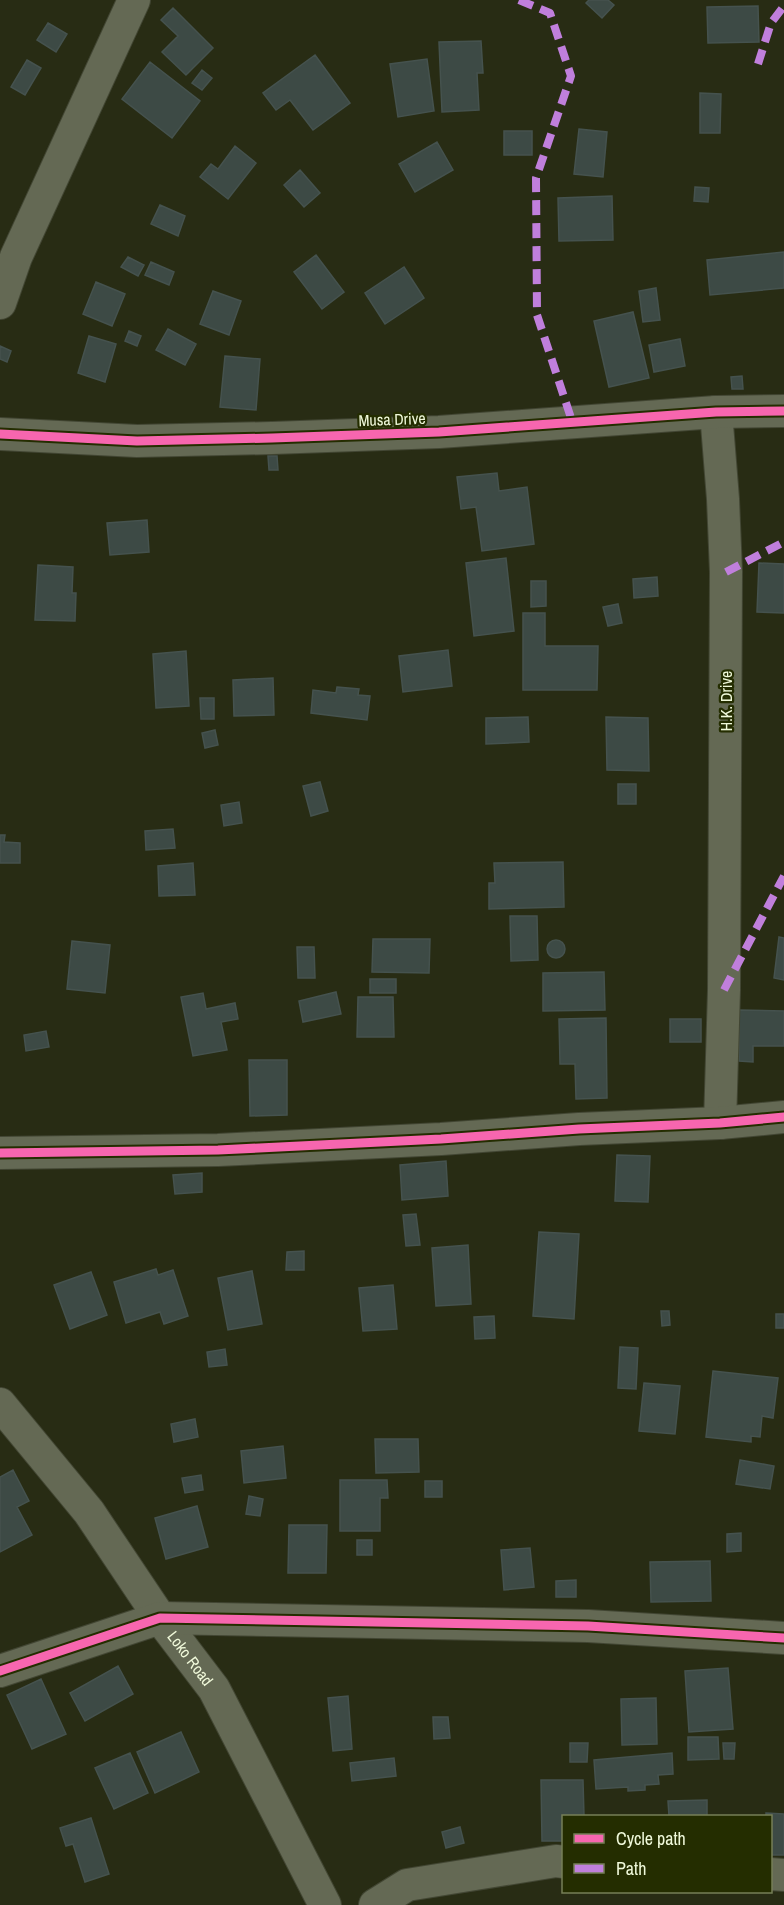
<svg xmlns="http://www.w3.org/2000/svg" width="784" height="1905" viewBox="0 0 784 1905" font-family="'Archivo Narrow',sans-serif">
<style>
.building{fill:#3d4a45;stroke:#45524e;stroke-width:1.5}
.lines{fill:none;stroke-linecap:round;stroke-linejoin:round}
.minor-casing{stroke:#424633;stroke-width:34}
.minor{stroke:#646954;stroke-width:32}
.quiet{stroke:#c07fdc;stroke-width:8;stroke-dasharray:15 8;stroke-linecap:butt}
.cycleway-casing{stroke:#242d00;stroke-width:13}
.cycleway{stroke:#f766af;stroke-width:9}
.labels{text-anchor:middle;stroke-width:4.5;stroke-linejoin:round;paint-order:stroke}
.street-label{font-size:16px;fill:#f0f9da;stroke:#242d00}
</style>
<rect width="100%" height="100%" fill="#282c14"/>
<path class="building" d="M589,0h19l6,5 -12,13 -16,-15z
M758,6l1,36 -51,1 -1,-36z
M173,8l40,40 -27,27 -24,-23 16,-16 -17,-16z
M48,23l19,11 -11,18 -19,-12z
M481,41l2,32h-6l2,37 -37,2 -3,-70z
M315,55l35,48 -37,27 -23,-30 -14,10 -13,-17z
M427,59l7,52 -36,6 -8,-53z
M27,60l14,8 -16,27 -14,-8z
M150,62l50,39 -28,37 -50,-39z
M202,70l10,8 -10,12 -10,-7z
M700,93l21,1 -1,39h-20z
M579,129l28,3 -4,45 -29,-3z
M504,131h28v24h-28z
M437,142l16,28 -38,22 -16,-28z
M235,146l21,17 -28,36 -28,-22 11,-13 7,5z
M300,170l20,23 -16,14 -20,-22z
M695,187l14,1 -1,14 -14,-1z
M612,196l1,44 -54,1 -1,-43z
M160,205l25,11 -7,20 -27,-12z
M784,252v36l-74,7 -3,-35z
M316,255l28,37 -22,17 -28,-37z
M128,257l16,8 -6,11 -17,-9z
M151,262l23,10 -5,13 -24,-10z
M404,267l20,31 -39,26 -20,-31z
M96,282l29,12 -13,32 -29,-12z
M656,288l4,32 -17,2 -4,-31z
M213,291l28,10 -12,34 -29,-11z
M633,312l16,66 -40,9 -15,-66z
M168,329l28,15 -11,21 -29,-15z
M129,331l12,5 -4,10 -12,-5z
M89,336l27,8 -11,38 -27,-9z
M680,339l5,27 -31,6 -5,-27z
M0,346l11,5 -4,11 -7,-3z
M225,356l35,3 -4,51 -36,-3z
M742,376l1,13h-11l-1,-12z
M268,456h9l1,14h-9z
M497,473l2,18 28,-4 7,57 -52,7 -6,-44 -15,2 -4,-32z
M147,520l2,32 -39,3 -3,-32z
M506,558l8,73 -40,5 -8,-73z
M759,563l25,1v49l-27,-1z
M38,565l35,2 -1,26h4l-1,28 -40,-1z
M657,577l1,19 -24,2 -1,-19z
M531,581h15v25l-15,1z
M618,604l4,19 -14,3 -5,-19z
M523,613h22v33h53l-1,44h-74z
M448,650l4,36 -49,6 -4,-36z
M186,651l3,55 -33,2 -3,-54z
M273,678l1,37 -40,1 -1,-36z
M337,687l22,2 -1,6 12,1 -3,24 -56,-7 2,-23 23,3z
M200,698h14v21h-13z
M528,717l1,25 -43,2v-26z
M606,717l42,1 1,53 -42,-1z
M215,730l3,15 -13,3 -3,-15z
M320,782l8,29 -17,5 -8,-30z
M618,784h18v20h-18z
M239,802l3,21 -18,3 -3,-21z
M173,829l2,19 -29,2 -1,-19z
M0,835h5l-1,7 16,1v20h-20z
M563,862l1,45 -75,2v-26h6l-1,-20z
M193,863l2,32 -36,1 -1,-30z
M510,916h27l1,44 -27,1z
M779,937l5,1v42l-10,-2z
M373,939h57l-1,34 -57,-1z
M547 949a9 9 0 1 1 18 0a9 9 0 1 1-18 0Z
M72,941l38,4 -5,48 -38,-4z
M297,947h17l1,31h-17z
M604,972l1,38 -62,1v-38z
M370,979h26v14h-26z
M336,992l5,22 -38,8 -4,-21z
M203,993l3,16 29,-6 3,16 -17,3 6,28 -34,6 -12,-59z
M358,997h35l1,40h-37z
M739,1010l45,1v35h-31v16l-14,-1z
M606,1018l1,80 -31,1 -1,-35h-15l-1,-45z
M670,1019h31v23h-31z
M46,1031l3,16 -23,4 -2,-16z
M249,1060h38v55l-37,1z
M617,1155l33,1 -2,46 -33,-1z
M446,1161l2,35 -46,4 -2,-35z
M202,1173v19l-27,2 -2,-19z
M416,1214l4,31 -14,1 -3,-31z
M539,1232l40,2 -5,85 -41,-3z
M468,1245l3,59 -35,2 -4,-58z
M304,1251v19h-18l1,-18z
M156,1269l2,6 15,-5 15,46 -24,8 -4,-12 -34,11 -12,-41z
M252,1271l10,53 -34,6 -10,-52z
M91,1272l16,43 -37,14 -16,-44z
M393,1285l4,44 -34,2 -4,-43z
M661,1311h8l1,14 -8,1z
M776,1314h8v14h-8z
M494,1316l1,22 -20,1 -1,-22z
M620,1347l18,1 -2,41 -18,-1z
M225,1349l2,16 -18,2 -2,-15z
M713,1371l65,7 -5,40 -11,-2 -2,21 -9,-1v6l-45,-5z
M644,1383l36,3 -5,48 -36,-3z
M195,1419l3,18 -24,5 -3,-18z
M375,1439h43l1,33 -43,1z
M283,1446l3,32 -42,5 -3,-32z
M740,1460l34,6 -4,23 -34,-5z
M13,1470l16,31 -12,6 15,28 -32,17v-75z
M201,1475l2,15 -18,3 -3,-15z
M340,1480h47l1,18h-8v33h-40z
M425,1481h17v16h-17z
M249,1496l14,3 -3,17 -14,-2z
M197,1506l11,41 -42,12 -11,-41z
M289,1525h38l-1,48h-38z
M741,1533v18l-14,1v-18z
M357,1540h15v15h-15z
M530,1548l4,39 -30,3 -3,-40z
M710,1561l1,40 -60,1 -1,-40z
M576,1580v17h-20v-16z
M118,1666l15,28 -48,27 -15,-28z
M728,1668l5,61 -44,3 -4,-61z
M41,1679l25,55 -34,15 -25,-54z
M348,1696l4,53 -19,2 -5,-53z
M656,1698l1,46 -35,1 -1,-46z
M433,1717h15l2,21 -16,1z
M181,1732l18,40 -44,21 -18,-41z
M688,1737h30l1,22 -31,1z
M570,1743h18l-1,19h-17z
M723,1743h12l-1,16h-10z
M130,1753l18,40 -34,16 -19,-41z
M672,1753l1,21 -15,1 1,9 -14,1v5l-17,1v-4l-32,2 -2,-29z
M394,1758l2,18 -44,5 -2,-18z
M541,1780h42l1,36h-20v25h-22z
M707,1800v16h-38l-1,-15z
M766,1813l18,1v41h-14v-39h-4z
M91,1818l18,56 -24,8 -12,-38 -7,2 -6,-18z
M460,1827l4,16 -18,5 -4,-16z"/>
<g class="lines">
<defs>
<g id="minor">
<path d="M0,303l16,-46 118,-257"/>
<path d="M716,412l7,87 3,73 -2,418 -4,133"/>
<path d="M0,434l137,7 135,-3 167,-6 277,-20 68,-1"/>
<path d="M0,1153l218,-3 223,-11 138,-10 141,-6 64,-6"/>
<path id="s1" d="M0,1404l89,108 71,106 54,71 111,216"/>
<path d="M0,1671l160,-53 428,8 196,12"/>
<path d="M770,1874l14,1"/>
<path d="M375,1905l32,-20 149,-24 8,1"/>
</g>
</defs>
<use href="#minor" class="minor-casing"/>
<use href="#minor" class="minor"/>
<path class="quiet" d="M519,0l31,13 21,63 -35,102 1,137 35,106
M758,64l13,-41 13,-17
M726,572l58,-30
M724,990l60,-114"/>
<defs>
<path id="cycleway" d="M0,434l137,7 135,-3 167,-6 277,-20 68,-1
M0,1153l218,-3 223,-11 138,-10 141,-6 64,-6
M0,1671l160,-53 428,8 196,12"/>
</defs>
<use href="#cycleway" class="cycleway-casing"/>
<use href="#cycleway" class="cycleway"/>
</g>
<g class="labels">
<g class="street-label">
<text transform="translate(392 419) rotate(-2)" y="6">Musa Drive</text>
<text transform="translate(726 701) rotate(-90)" y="6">H.K. Drive</text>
<text dy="6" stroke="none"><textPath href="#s1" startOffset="318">Loko Road</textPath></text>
</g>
</g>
<rect x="562" y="1815" width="210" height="78" fill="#242d00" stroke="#767f57" stroke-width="1.5"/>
<rect x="574" y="1834" width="30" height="9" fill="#f766af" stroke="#767f57" stroke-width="1.5"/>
<text x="616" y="1845" font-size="18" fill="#f0f9da">Cycle path</text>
<rect x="574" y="1864" width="30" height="9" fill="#c07fdc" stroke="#767f57" stroke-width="1.5"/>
<text x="616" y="1875" font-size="18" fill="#f0f9da">Path</text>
</svg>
